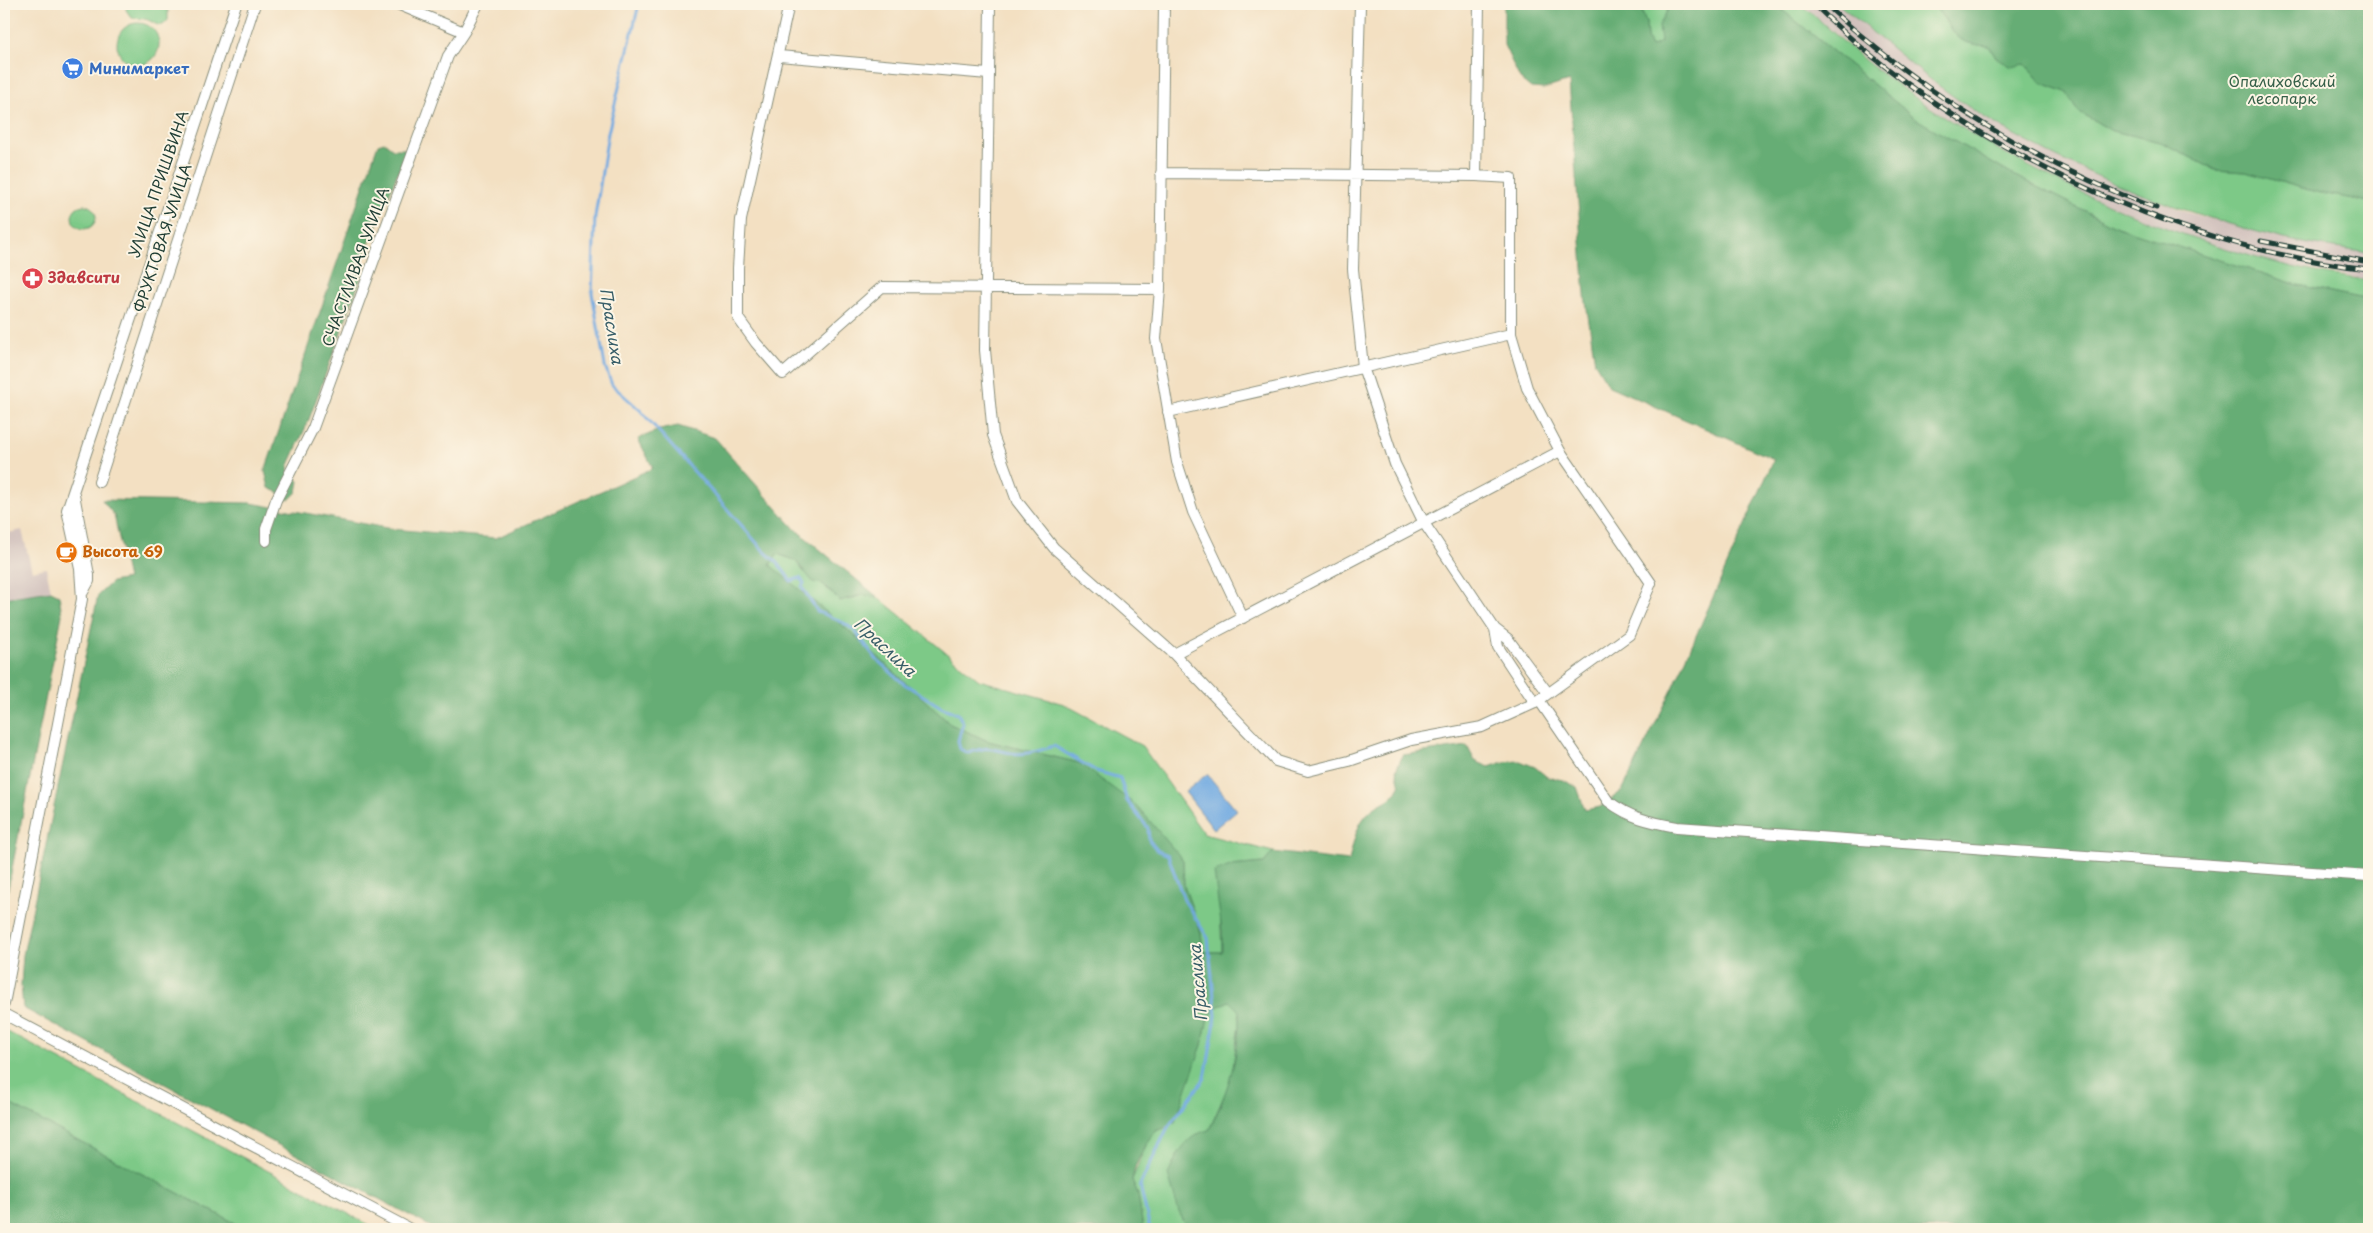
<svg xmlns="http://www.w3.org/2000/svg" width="2373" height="1233" viewBox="0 0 2373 1233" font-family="'Playpen Sans',sans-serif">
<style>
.industrial{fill:#d0c0bc}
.green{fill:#7dc987;stroke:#4e835e}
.forest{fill:#66ad74;stroke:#427554}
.water{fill:#72aae1;stroke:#48748a}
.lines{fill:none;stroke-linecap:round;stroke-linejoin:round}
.stream{stroke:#72aae1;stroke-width:3}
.minor-casing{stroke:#898e7b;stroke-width:12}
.minor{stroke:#fff;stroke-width:10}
.rail-casing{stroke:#1f3d34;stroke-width:5}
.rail{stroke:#fcf5e5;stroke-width:3;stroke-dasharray:9;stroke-linecap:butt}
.labels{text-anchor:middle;stroke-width:4;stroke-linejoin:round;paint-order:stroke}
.shop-label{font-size:15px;font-weight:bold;fill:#366cbe;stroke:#fcf5e5;text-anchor:start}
.park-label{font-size:15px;fill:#366049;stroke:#fcf5e5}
.street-label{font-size:15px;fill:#1f3d34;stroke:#fcf5e5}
.health-label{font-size:15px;font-weight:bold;fill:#be3a42;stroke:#fcf5e5;text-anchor:start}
.food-label{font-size:15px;font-weight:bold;fill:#c56008;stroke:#fcf5e5;text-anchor:start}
.water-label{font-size:16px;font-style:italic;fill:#385e68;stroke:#fcf5e5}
</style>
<rect width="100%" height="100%" fill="#fcf5e5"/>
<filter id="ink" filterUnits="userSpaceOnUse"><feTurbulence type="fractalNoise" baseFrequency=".02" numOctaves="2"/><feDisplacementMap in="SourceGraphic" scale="10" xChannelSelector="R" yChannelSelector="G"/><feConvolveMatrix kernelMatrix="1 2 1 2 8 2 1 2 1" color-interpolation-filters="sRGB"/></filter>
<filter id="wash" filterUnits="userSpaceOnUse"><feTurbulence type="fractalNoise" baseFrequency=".0096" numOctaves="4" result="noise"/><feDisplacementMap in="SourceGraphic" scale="20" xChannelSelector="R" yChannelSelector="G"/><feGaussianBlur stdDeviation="1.12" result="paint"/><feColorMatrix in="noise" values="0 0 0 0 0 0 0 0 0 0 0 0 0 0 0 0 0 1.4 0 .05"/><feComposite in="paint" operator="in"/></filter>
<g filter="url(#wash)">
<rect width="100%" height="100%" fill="#f3e0c2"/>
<path class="industrial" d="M1801,4h37l77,62 69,51 103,55 99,40 85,24 98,17v27l-85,-15 -42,-11 -69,-23 -94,-39 -94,-50 -52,-33 -53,-37z
M22,530l10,41 14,-3 5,23 -47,7v-64z"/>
<path class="green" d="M127,4l32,1 9,5v10c-9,12 -14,0 -24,-1 -4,-1 -8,0 -12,-1l-6,-8z
M1639,4h32l-8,15 -2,23 -11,5 -3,-9 -1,-15z
M1775,4h26c27,23 52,48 80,69 101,75 214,133 334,172 50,16 102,30 154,35v20l-71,-15 -181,-58 -106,-53 -95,-55z
M1838,4h91c14,7 17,23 29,33 7,7 21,8 31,9l7,12 29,6 17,19 24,9 12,19 34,20 49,11 54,28 31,2 70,20 53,10v51c-33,-5 -68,-9 -100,-18 -99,-26 -197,-64 -285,-118 -50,-31 -100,-76 -146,-113z
M117 44a21 21 0 1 1 42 0a21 21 0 1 1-42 0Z
M72 217a12 12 0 1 1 24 0a12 12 0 1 1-24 0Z
M777,554l18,6 8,11 20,13 8,9 17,7 14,-5 17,3 100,82 85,24 78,42 62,88 69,18 -9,11 -34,3 -10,42 2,44h-19l-2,-19 -17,-47 -1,-26 -104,-97 -91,-22 -38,-17 -89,-83 -91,-76z
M1229,1001l10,10v14l-8,55 -22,50 -30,82 9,17h-45l-5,-35 -6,-14 15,-37 9,-12 12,-4 34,-82 6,-27 9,-11z
M4,1030l373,199h-131l-242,-128z"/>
<path class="forest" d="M1504,4h135l7,19 1,15 4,9 10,-5 -2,-16 12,-22h104l141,115 95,55 106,53 181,58 71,15v929h-1181l-9,-17 -11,-37c9,-21 18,-40 41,-45 19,-38 31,-76 30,-119l-10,-10 -12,6 -9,11 -6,27 -27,77 -19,9 -9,12 -12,24 -3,13 6,14 5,35h-708l-412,-221 -2,-23 2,-30 75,-360 14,-13 16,-3 -14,-64 -12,-15 149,3 141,26 104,9 157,-70 -15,-29 21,-9 19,-4 37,12 80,91 84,69 -17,-3 -22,6 -17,-17 -10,-2 -18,-22 -18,-6 -7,11 91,76 89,83 38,17 91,22 58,43 46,54 1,26 17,47 2,19h19v-21l-8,-59 16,-6 34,-3 9,-11 76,9c5,-21 8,-43 28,-55 13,-8 14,-6 23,-20l-4,-16 7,-15 64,-9 8,15 14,6 15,-5 16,-1 15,6 12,10 16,3 14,7 8,23 15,-3 22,-16 51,-103 101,-229 -165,-73 -14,-23 -10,-68 -16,-214 -25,8 -13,-1 -11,-9 -16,-34z
M1929,4h440v198l-53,-10 -70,-20 -31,-2 -54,-28 -49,-11 -34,-20 -12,-19 -24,-9 -17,-19 -13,3 -16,-9 -7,-12c-10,-1 -24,-2 -31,-9 -12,-10 -15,-26 -29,-33z
M384,142l9,7h12v6l-42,104 -3,21 -52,142 -20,45 1,6 10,8 -2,11 -7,7h-7l-3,-6 -11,-5 -4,-17 113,-327z
M51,591l8,4 3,20 -58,294v-311z
M4,1101l242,128h-242z"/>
<path class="water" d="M1207,774l30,36 -23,19 -29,-37z"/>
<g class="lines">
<path class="stream" d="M639,4l-31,129 -13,84 -3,76 13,73 7,19 28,25 124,141 14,12 13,18 9,-3 4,5 -2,4 15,24 27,12 11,8 22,29 26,23 38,24 17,7 5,9 -5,18 2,8 8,4c23,-8 21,-4 43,0 14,3 29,-3 43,-7l42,25 24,7 7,23 21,27 1,12 8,10 11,5 16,45 24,38 8,78 -11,62 -37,49 -28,58 10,44"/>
</g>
</g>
<g filter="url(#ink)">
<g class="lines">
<defs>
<path id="minor" d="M397,4l67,28
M789,4l-48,216 -3,48v50l18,25 27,31 99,-87 278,2
M990,4l-5,346 8,85 24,66 37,47 120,106 102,107 32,10 41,-10 62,-21 71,-13 53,-24 94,-68 22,-52 -91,-132 -33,-63 -16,-54v-156l-35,-2 -315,-3
M1164,4l-4,285 -4,50 21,123 16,50 50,106
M1360,4l-7,265 10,98 32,97 29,59 71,106 13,10 40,54
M779,56l209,18
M1476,176l3,-172
M1168,412l343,-78
M99,482l156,-478
M74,494l15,81v6l-6,11
M266,541v-12l10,-29 37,-72 135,-372 16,-24 14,-28
M1495,629l3,18 37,56
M1174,654l386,-203
M1539,700l69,101c22,17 42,21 69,26l692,49
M4,1004l78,-405 -2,-30 -13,-59 169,-506
M4,1014l406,215"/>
</defs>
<use href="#minor" class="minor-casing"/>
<use href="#minor" class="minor"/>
<defs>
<path id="rail" d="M1814,4c140,139 359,244 555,265
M1825,4c97,89 208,158 331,204
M2261,241l108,21"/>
</defs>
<use href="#rail" class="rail-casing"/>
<use href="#rail" class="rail"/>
</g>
</g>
<defs>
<symbol id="supermarket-disc" viewBox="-11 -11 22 22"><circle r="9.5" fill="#3f7fe0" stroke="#fcf5e5"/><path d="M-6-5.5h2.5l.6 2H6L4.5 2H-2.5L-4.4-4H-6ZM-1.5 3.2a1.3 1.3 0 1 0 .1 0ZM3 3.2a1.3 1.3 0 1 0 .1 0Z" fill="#fff"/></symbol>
<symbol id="pharmacy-disc" viewBox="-11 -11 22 22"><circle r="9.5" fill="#e0444e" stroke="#fcf5e5"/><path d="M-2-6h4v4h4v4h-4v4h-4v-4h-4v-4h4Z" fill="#fff"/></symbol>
<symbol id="cafe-disc" viewBox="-11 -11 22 22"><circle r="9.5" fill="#e8710a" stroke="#fcf5e5"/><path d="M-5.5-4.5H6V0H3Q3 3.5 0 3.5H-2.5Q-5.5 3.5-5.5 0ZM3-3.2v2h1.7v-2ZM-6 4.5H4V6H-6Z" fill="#fff"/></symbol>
</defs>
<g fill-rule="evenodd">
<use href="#supermarket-disc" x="60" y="56" width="25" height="25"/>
<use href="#pharmacy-disc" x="20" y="266" width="25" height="25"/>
<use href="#cafe-disc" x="54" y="540" width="25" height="25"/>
</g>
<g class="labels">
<g class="shop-label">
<text x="89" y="74">Минимаркет</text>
</g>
<g class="park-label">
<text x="2282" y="87">Опалиховский<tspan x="2282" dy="17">лесопарк</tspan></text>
</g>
<g class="street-label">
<text transform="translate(159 184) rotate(-71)" y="5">УЛИЦА ПРИШВИНА</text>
<text transform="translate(163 238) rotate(-72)" y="5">ФРУКТОВАЯ УЛИЦА</text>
<text transform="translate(356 267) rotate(-70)" y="5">СЧАСТЛИВАЯ УЛИЦА</text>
</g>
<g class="health-label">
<text x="48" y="283">Здавсити</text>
</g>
<g class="food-label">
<text x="82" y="557">Высота 69</text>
</g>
<g class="water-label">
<text transform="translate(612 326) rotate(81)" y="6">Праслиха</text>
<text transform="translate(885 647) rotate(43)" y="6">Праслиха</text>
<text transform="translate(1198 983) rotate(-95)" y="6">Праслиха</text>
</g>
</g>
<rect width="2373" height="1233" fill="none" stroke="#fcf5e5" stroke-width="20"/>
</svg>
